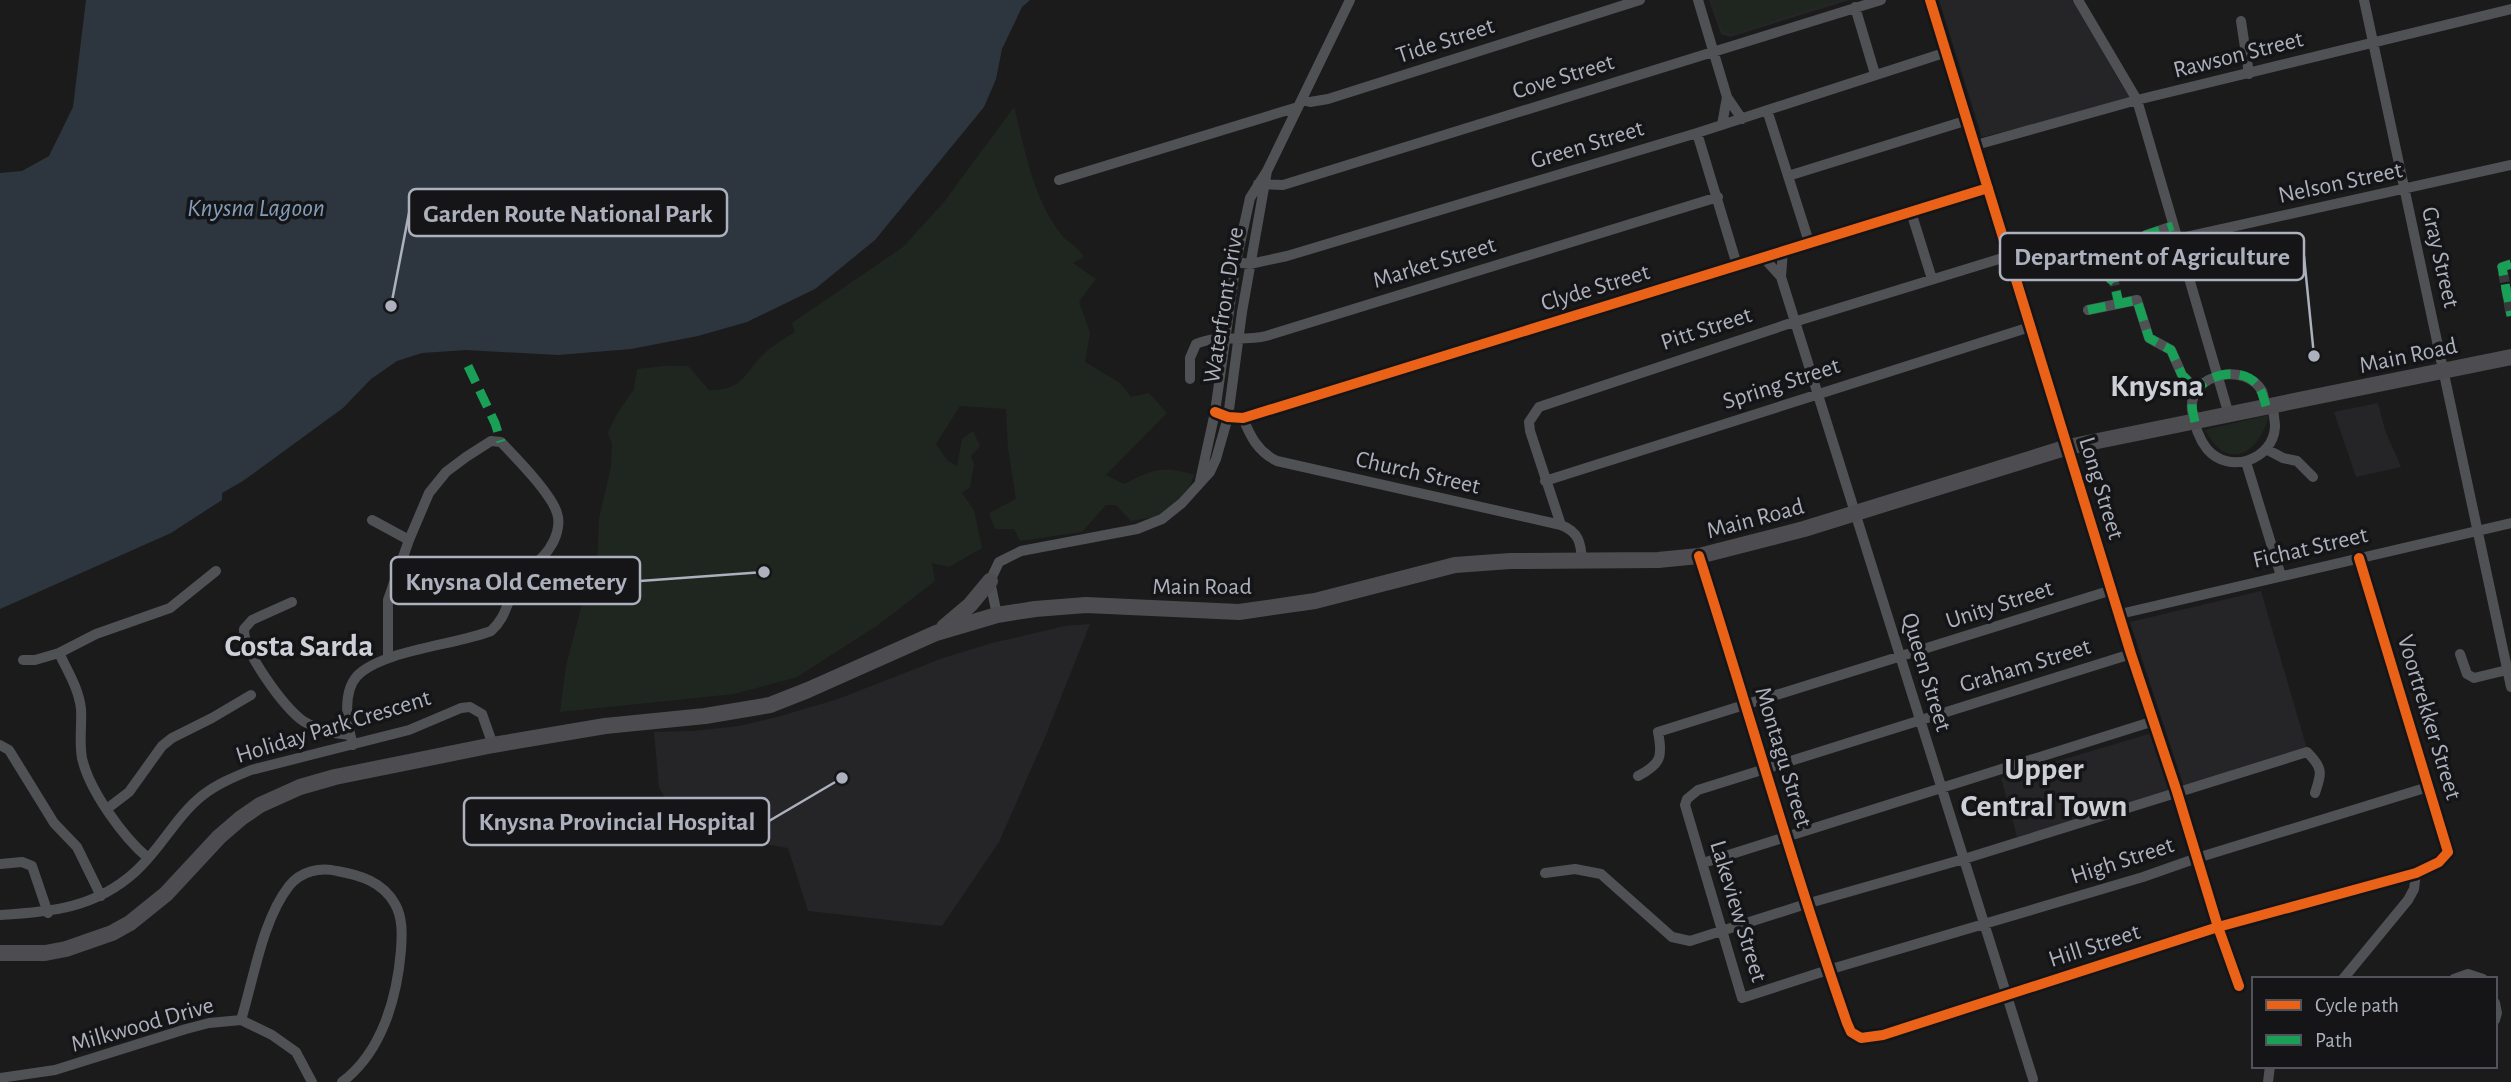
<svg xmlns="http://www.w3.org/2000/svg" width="2511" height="1082" viewBox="0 0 2511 1082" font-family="'Alegreya Sans',sans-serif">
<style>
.built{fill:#252528}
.green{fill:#1f2620}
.water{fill:#2d363f}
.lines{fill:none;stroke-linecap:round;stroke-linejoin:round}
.minor-tunnel{stroke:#38393c;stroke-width:10;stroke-dasharray:10 5;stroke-linecap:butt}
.minor{stroke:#4f5155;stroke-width:10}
.highway{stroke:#4d4d51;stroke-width:16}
.quiet{stroke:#1a9f57;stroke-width:9;stroke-dasharray:18 9;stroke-linecap:butt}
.cycleway-casing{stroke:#151518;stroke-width:15}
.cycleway{stroke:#ea6118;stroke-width:10}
.labels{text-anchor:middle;stroke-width:7;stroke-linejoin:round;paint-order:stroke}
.street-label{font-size:24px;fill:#acb1bd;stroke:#151518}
.water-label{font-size:26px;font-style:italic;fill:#829db9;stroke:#151518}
.district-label{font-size:32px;font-weight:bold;fill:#ced0d8;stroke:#151518}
.leader{fill:none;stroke:#acb1bd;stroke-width:2.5}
.callout-dot{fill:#acb1bd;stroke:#151518;stroke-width:2.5}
.callout{fill:#151518;stroke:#acb1bd;stroke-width:2.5}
.callout-label{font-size:26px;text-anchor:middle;font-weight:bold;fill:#acb1bd}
</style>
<rect width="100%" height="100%" fill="#1b1b1c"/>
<path class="built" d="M1709,0h140l-119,37 -9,-3z
M1939,0h133l59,100 -149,37z
M2378,403l7,27 16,37 -45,10 -22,-65z
M2261,591l46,158 -123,38 -54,-165z
M1090,624l-44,111 -47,107 -57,84 -134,-15 -20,-63 -62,-10 -24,-5 -17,-8 -16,-19 -10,-19 -5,-55 38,-1 47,-5 38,-9 61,-18 105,-41 49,-15 73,-17z
M2152,733l19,57 -154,47 -16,-59z"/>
<path class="green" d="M1711,0h129l-109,34 -8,-3z
M1014,107c11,42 19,92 47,127 7,9 18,13 23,23l-11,6 23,16 -17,22 11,32 -5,29 35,21 11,14 18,-4 18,20 -61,62 18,9c30,-15 38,-19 70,-9l-6,16 -27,25 -30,5 -15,-16h-10l-24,27 -62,9 -6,-12h-19l-6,-16 27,-14 -8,-50 -2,-40 -46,-3 -24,38 12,17 9,5 5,-27 11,-8 7,15 -9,10 3,8 -4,23 -8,6 12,17 8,38 -33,19 -17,-4 3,18 -57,44 -81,52 -63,17 -174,18 6,-46 15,-58 16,-45 2,-44 12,-52 1,-22 -4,-13 9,-18 17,-25 3,-20 28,-3h23l21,24c36,1 36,-20 58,-39 8,-7 19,-13 28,-19l-3,-9 111,-76 41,-45z
M2269,415c-10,39 -41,58 -64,15z"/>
<path class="water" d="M86,0h944l-8,7 -20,42 -6,30 -12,28 -109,133 -60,49 -68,33 -49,14 -67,13 -73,6 -92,-5 -44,3 -25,8 -26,18 -28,29 -100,73 -21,12v7l-51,33 -171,76v-436l22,-2 27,-15 24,-49z"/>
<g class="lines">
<path class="minor-tunnel" d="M2086,259l28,23 4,18
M2511,264l-9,3 9,49"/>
<path class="minor" d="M1698,0l29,97 15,22
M1930,0l201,654 46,138 41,135 21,59
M2078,0l59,100 92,315
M2364,0l147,687
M1855,7l20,67
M2241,21l8,53
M2247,54l37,-8
M1302,100l8,2 18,-3 312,-99
M1767,110l42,132
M1722,125l5,-28
M1697,133l40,132
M1976,145l161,-45 374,-91
M1788,176l180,-56
M1059,180l239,-73
M1258,184l25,1 598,-185
M1911,212l21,67
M2177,239l334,-74
M1783,250l-2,27 252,802
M1763,257l18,20
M1236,262l14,2 37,-8 410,-123 250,-81
M2014,273l100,-25 18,-2 14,-11 27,-9
M2088,310l49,-10 12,38 22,12 11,25 15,15
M1190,379v-21l6,-14c22,-10 47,-2 70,-8l452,-139
M2266,406c-2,-4 -2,-11 -4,-15 -17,-30 -74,-17 -70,19 2,13 7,29 15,39 22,26 66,11 68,-22 0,-7 -2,-15 -2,-21
M1215,412l13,5 15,1 745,-230
M1243,418c7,18 15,34 34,43l284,64c18,7 20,18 21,36
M2266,449l17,9 14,3 16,16
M2246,462l35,114
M1200,481l15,-69 21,-150 14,-64 17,-27 83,-171
M1545,481l485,-154
M372,520l37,20
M1561,525l-31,-94 -1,-9 10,-15 255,-85 215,-66
M1699,556c50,156 94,313 148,467l4,9 10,6 22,-3 335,-108 198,-54 23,-11 9,-10 -89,-294
M292,602l-40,18 -8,9c-1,23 40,78 59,92 14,9 31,13 47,14
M2120,614l391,-91
M997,615l-7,-34 9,-19 22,-11 116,-22 25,-10 20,-16 28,-31 6,-13 12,-42 14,-105 25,-141
M59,653c8,17 20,36 22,56 1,16 -2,33 1,49 7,32 41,79 66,100
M2131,654l-433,136 -11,9 -2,6 57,193 86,-28 315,-93 54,-19 231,-71
M2460,654l7,20 7,4 33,-8
M23,660h12l24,-7 37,-19 74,-26 46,-37
M0,745l9,5 45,73 23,24 24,49
M353,745c-6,-20 -11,-52 4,-69 25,-26 99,-31 134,-45 18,-16 15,-33 29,-51 8,-11 21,-19 29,-31 7,-10 12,-24 8,-36 -6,-20 -41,-55 -56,-71l-10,-1 -25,16 -20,15 -17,21 -20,47 -21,60v58
M1638,776c23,-12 25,-19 20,-44l454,-142
M108,808l21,-16 33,-46 10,-8 40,-20 39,-23
M1703,863l451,-142
M0,864l22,-2 10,4 16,47
M1545,873l30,-4 26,5 71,63 18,4 116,-37 158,-45 343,-107c16,16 15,20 8,41
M0,915c52,-3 95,-7 135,-43 26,-23 41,-56 68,-77 14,-11 31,-18 48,-25l158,-40 52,-22 9,-1 12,7 11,31
M2343,979l65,-79 6,-11 2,-16
M2454,979l14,-5 15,5
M2495,1003l2,10 -2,7
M241,1020c13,-42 21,-99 48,-134 12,-15 31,-19 48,-15 23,4 46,11 58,33 8,14 7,31 6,46 -4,48 -19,102 -59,132
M0,1078l55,-8 131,-41 23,-6 32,-3 31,15 24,17 16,30
M2268,1082l2,-16"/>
<path class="highway" d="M944,627l26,-22 20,-24
M0,953h45l21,-4 46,-16 18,-10 36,-29 53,-57 22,-19 19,-13 40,-18 35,-10 158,-32 112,-19 100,-10 65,-11 38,-15 128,-57 61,-18 38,-6 51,-4 153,7 76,-11 140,-36 55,-4 148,-1 41,-4 105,-27 264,-82 443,-90"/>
<path class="quiet" d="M2078,257l8,2 28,23 5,22
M2511,264l-9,3 9,49
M2014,273l100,-25 18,-2 14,-11 27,-9
M2088,310l49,-10 12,38 22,12 11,25 15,15
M468,366l27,57 6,19
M2195,422c-2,-9 -5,-19 -1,-28 9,-18 38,-25 55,-16 11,6 14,17 17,28"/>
<defs>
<path id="cycleway" d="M1930,0l201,654 46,138 41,135 21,59
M1215,412l13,5 15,1 745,-230
M1699,556c50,156 94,313 148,467l4,9 10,6 22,-3 335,-108 198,-54 23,-11 9,-10 -89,-294"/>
</defs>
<use href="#cycleway" class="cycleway-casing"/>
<use href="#cycleway" class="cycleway"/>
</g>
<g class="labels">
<g class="street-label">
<text transform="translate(1445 40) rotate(-18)" y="8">Tide Street</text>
<text transform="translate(2238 54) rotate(-14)" y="8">Rawson Street</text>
<text transform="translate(1563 76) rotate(-17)" y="8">Cove Street</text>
<text transform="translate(1587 144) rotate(-17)" y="8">Green Street</text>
<text transform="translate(2340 182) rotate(-12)" y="8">Nelson Street</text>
<text transform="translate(2441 257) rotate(77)" y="8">Gray Street</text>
<text transform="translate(1434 262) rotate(-17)" y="8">Market Street</text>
<text transform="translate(1595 287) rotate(-17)" y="8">Clyde Street</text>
<text transform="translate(1223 305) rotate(-81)" y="8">Waterfront Drive</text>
<text transform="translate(1706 328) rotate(-18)" y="8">Pitt Street</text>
<text transform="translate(2408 355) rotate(-12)" y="8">Main Road</text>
<text transform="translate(1781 383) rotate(-18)" y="8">Spring Street</text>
<text transform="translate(1418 472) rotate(13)" y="8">Church Street</text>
<text transform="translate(2102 488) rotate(73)" y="8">Long Street</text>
<text transform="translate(1755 518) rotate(-15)" y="8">Main Road</text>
<text transform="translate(2310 547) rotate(-13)" y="8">Fichat Street</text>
<text x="1202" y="594">Main Road</text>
<text transform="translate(1999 604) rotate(-18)" y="8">Unity Street</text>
<text transform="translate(2025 665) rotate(-17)" y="8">Graham Street</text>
<text transform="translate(1927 672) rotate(73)" y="8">Queen Street</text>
<text transform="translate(2430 717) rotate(73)" y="8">Voortrekker Street</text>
<text transform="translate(333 726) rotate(-17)" y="8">Holiday Park Crescent</text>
<text transform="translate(1784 757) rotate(73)" y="8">Montagu Street</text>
<text transform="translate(2122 860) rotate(-18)" y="8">High Street</text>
<text transform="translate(1739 911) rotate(73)" y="8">Lakeview Street</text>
<text transform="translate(2094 945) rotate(-18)" y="8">Hill Street</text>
<text transform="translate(142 1024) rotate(-16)" y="8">Milkwood Drive</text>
</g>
<g class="water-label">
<text x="256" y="216">Knysna Lagoon</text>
</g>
<g class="district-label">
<text x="2157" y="396">Knysna</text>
<text x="299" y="656">Costa Sarda</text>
<text x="2044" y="779">Upper<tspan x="2044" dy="37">Central Town</tspan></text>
</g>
</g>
<path class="leader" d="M391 306L409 213M2314 356L2304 256M764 572L640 581M842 778L769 821"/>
<g class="callout-dot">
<circle cx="391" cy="306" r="7"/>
<circle cx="2314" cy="356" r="7"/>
<circle cx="764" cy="572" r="7"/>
<circle cx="842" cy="778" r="7"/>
</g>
<g class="callout">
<rect x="409" y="189" width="318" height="47" rx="7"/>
<rect x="2000" y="233" width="304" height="47" rx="7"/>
<rect x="391" y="557" width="249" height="47" rx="7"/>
<rect x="464" y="798" width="305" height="47" rx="7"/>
</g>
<g class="callout-label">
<text x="568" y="222">Garden Route National Park</text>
<text x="2152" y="265">Department of Agriculture</text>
<text x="516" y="590">Knysna Old Cemetery</text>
<text x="617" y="830">Knysna Provincial Hospital</text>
</g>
<rect x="2252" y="977" width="245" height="91" fill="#151518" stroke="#51535a" stroke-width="2"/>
<rect x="2266" y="1000" width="35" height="10" fill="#ea6118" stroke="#51535a" stroke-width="2"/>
<text x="2315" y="1012" font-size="21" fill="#acb1bd">Cycle path</text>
<rect x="2266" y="1035" width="35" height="10" fill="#1a9f57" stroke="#51535a" stroke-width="2"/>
<text x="2315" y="1047" font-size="21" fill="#acb1bd">Path</text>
</svg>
